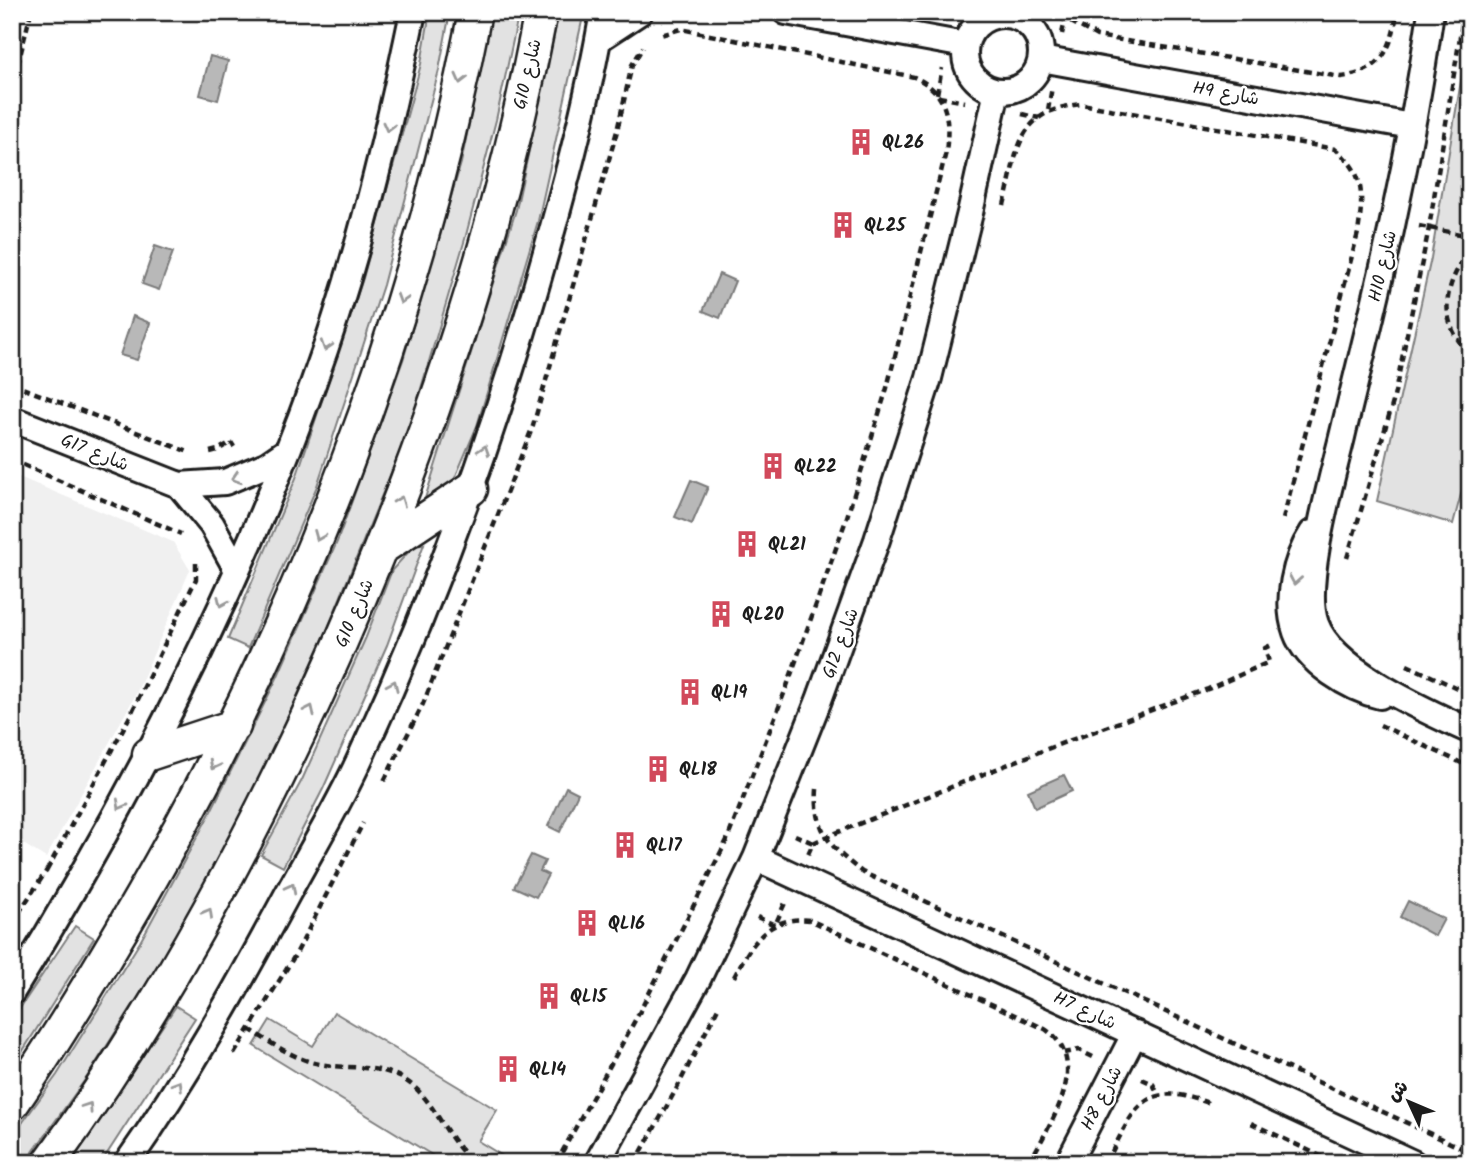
<svg xmlns="http://www.w3.org/2000/svg" width="1482" height="1175" viewBox="0 0 1482 1175" font-family="Kalam,'Playpen Sans Arabic',sans-serif">
<style>
.built{fill:#f0f0f0}
.green{fill:#e2e2e2;stroke:#7f7f7f;stroke-width:2}
.water{fill:#b8b8b8;stroke:#7a7a7a;stroke-width:2}
.lines{fill:none;stroke-linecap:round;stroke-linejoin:round}
.minor-casing{stroke:#1c1c1c;stroke-width:30}
.tertiary-casing{stroke:#1c1c1c;stroke-width:37}
.path{stroke:#1c1c1c;stroke-width:4.5;stroke-dasharray:7 5;stroke-linecap:butt}
.minor{stroke:#fff;stroke-width:24}
.tertiary{stroke:#fff;stroke-width:32}
.oneway{stroke:#999}
.labels{text-anchor:middle;stroke-width:5;stroke-linejoin:round;paint-order:stroke}
.street-label{font-size:18px;fill:#1c1c1c;stroke:#fff}
.poi-label{font-size:18px;font-weight:bold;fill:#1c1c1c;stroke:#fff;text-anchor:start}
</style>
<rect width="100%" height="100%" fill="#fff"/>
<filter id="ink" filterUnits="userSpaceOnUse"><feTurbulence type="fractalNoise" baseFrequency=".0143" numOctaves="2"/><feDisplacementMap in="SourceGraphic" scale="14" xChannelSelector="R" yChannelSelector="G"/><feConvolveMatrix kernelMatrix="1 2 1 2 8 2 1 2 1" color-interpolation-filters="sRGB"/></filter>
<g filter="url(#ink)">
<path class="built" d="M12,474l161,68 17,28 -54,124 -90,164 -34,-21z"/>
<path class="green" d="M430,12h20l-11,58 -56,215 -66,201 -69,162 -20,-9 68,-161 67,-200 58,-214z
M492,12h27l-23,108 -31,119 -55,187 -82,202 -80,177 -87,156 -74,116 -62,86h-13v-26l45,-62 83,-133 68,-125 69,-139 60,-136 66,-182 58,-197z
M559,12h25l-46,209 -61,205 -22,52 -14,20 -19,10 94,-298z
M1470,28v445l-3,-1 -14,52 -76,-23 54,-243z
M424,544l-37,101 -64,144 -40,78 -22,-12 41,-75 64,-143 26,-67 21,-23z
M75,926l19,12 -82,130v-48z
M176,1006l19,12 -94,145h-30z
M334,1012l163,98 -19,31 36,22h-69l-191,-117 16,-26 43,26z"/>
<path class="water" d="M210,56l18,5 -10,39 -18,-5z
M155,246l18,6 -14,38 -17,-6z
M719,274l16,7 -15,37 -17,-7z
M133,316l17,7 -13,37 -17,-5z
M691,480l17,7 -16,37 -17,-7z
M1064,775l8,16 -37,17 -7,-17z
M566,787l12,6 -18,39 -12,-6z
M531,855l14,6 -5,10 8,4 -12,22 -22,-10z
M1408,901l36,18 -9,17 -35,-19z"/>
<g class="lines">
<defs>
<path id="minor" d="M786,12l179,33
M1431,12c-10,70 -23,140 -38,209 -15,72 -34,144 -51,216 -10,42 -41,148 -26,187 17,47 111,87 154,107
M965 53a38 38 0 1 1 76 0a38 38 0 1 1-76 0Z
M599,39l41,-27
M1041,59l370,67
M12,419l167,66 46,-3 43,-18 19,-13
M179,485l33,40 25,45
M1312,533c-17,26 -27,69 -16,99 11,31 54,57 84,64
M756,858l657,305
M12,992c119,-193 224,-395 301,-608 44,-121 74,-246 100,-372
M127,1163c61,-87 111,-177 161,-270 25,-46 53,-92 74,-139 69,-149 126,-303 172,-460 27,-93 53,-187 69,-282
M597,1163l101,-184 58,-121 63,-158 58,-160 52,-162 41,-165 27,-122
M1068,1163l67,-130"/>
<path id="tertiary" d="M382,548l89,-59
M149,754l85,-28
M12,1104c47,-67 89,-138 130,-209 157,-273 274,-572 333,-883
M49,1163c105,-144 190,-300 265,-461 101,-220 182,-451 227,-690"/>
</defs>
<use href="#minor" class="minor-casing"/>
<use href="#tertiary" class="tertiary-casing"/>
<path class="path" d="M1063,12l10,11 24,13 244,41c40,-5 51,-27 56,-65
M1062,34l4,-18
M12,88l19,-76
M937,94l5,-26
M939,97l26,5
M1048,110l4,-23
M1022,114l17,4
M1004,205c14,-54 11,-94 77,-101l254,45c31,24 28,48 23,84l-76,290
M1419,226l51,10
M1470,250c-27,36 -33,70 0,105
M12,384l179,69
M210,452l8,-2 13,-8 3,5
M12,460l169,74
M1347,558l46,-156 36,-174 35,-216
M1407,665l63,29
M1380,725l90,42
M384,781l39,-77 110,-278 84,-295 15,-66 11,-18
M817,789c-3,42 14,59 45,83l608,280
M795,835l18,8
M808,854l5,-11 13,-6 213,-85 169,-63 61,-27 -4,-14 8,-4
M47,870l82,-152 67,-139v-20
M757,917l18,8 10,-22
M12,923l35,-53 2,1
M734,977c17,-33 34,-62 76,-57l235,109c49,34 4,96 -16,134
M249,1029c19,12 39,26 62,33 31,9 66,0 94,18 30,19 40,59 69,83
M1064,1053l15,-3 14,7
M234,1054l63,-102 66,-129
M1142,1079l11,5 6,12
M1251,1123l84,40
M556,1163l82,-148 89,-175 60,-154 59,-166 41,-132 59,-236c4,-33 2,-60 -32,-75l-233,-48 -23,7
M635,1163l43,-77 41,-80
M1106,1163c28,-52 35,-85 102,-60"/>
<use href="#minor" class="minor"/>
<use href="#tertiary" class="tertiary"/>
</g>
<defs><path id="oneway-chevron" d="M-2-3.5L2.5 0L-2 3.5" fill="none" stroke-width="1.6" stroke-linecap="round" stroke-linejoin="round" transform="scale(1.75)"/></defs>
<g class="oneway">
<use href="#oneway-chevron" transform="translate(461 79) rotate(104)"/>
<use href="#oneway-chevron" transform="translate(388 127) rotate(104)"/>
<use href="#oneway-chevron" transform="translate(402 299) rotate(107)"/>
<use href="#oneway-chevron" transform="translate(326 346) rotate(108)"/>
<use href="#oneway-chevron" transform="translate(484 450) rotate(-71)"/>
<use href="#oneway-chevron" transform="translate(236 478) rotate(162)"/>
<use href="#oneway-chevron" transform="translate(400 501) rotate(-69)"/>
<use href="#oneway-chevron" transform="translate(319 536) rotate(112)"/>
<use href="#oneway-chevron" transform="translate(1295 580) rotate(100)"/>
<use href="#oneway-chevron" transform="translate(222 602) rotate(114)"/>
<use href="#oneway-chevron" transform="translate(393 685) rotate(-66)"/>
<use href="#oneway-chevron" transform="translate(310 710) rotate(-65)"/>
<use href="#oneway-chevron" transform="translate(214 765) rotate(117)"/>
<use href="#oneway-chevron" transform="translate(121 805) rotate(119)"/>
<use href="#oneway-chevron" transform="translate(291 888) rotate(-62)"/>
<use href="#oneway-chevron" transform="translate(208 913) rotate(-61)"/>
<use href="#oneway-chevron" transform="translate(178 1085) rotate(-58)"/>
<use href="#oneway-chevron" transform="translate(88 1107) rotate(-56)"/>
</g>
</g>
<defs>
<symbol id="building-bare" viewBox="-9 -9 18 18"><path d="M-4-6H4V6H1V3H-1V6H-4ZM-2.5-4.3h1.7v1.8h-1.7ZM.8-4.3h1.7v1.8H.8ZM-2.5-1h1.7V.8h-1.7ZM.8-1h1.7V.8H.8Z" fill="#d1495b" stroke="#fff" stroke-width="2.5" paint-order="stroke"/></symbol>
</defs>
<g fill-rule="evenodd">
<use href="#building-bare" x="842" y="123" width="38" height="38"/>
<use href="#building-bare" x="824" y="206" width="38" height="38"/>
<use href="#building-bare" x="754" y="447" width="38" height="38"/>
<use href="#building-bare" x="728" y="525" width="38" height="38"/>
<use href="#building-bare" x="702" y="595" width="38" height="38"/>
<use href="#building-bare" x="671" y="673" width="38" height="38"/>
<use href="#building-bare" x="639" y="750" width="38" height="38"/>
<use href="#building-bare" x="606" y="826" width="38" height="38"/>
<use href="#building-bare" x="568" y="904" width="38" height="38"/>
<use href="#building-bare" x="530" y="977" width="38" height="38"/>
<use href="#building-bare" x="489" y="1050" width="38" height="38"/>
</g>
<g class="labels">
<g class="street-label">
<text transform="translate(527 74) rotate(-77)" y="6">G10 شارع</text>
<text transform="translate(1226 93) rotate(10)" y="6">H9 شارع</text>
<text transform="translate(1382 266) rotate(-77)" y="6">H10 شارع</text>
<text transform="translate(95 452) rotate(22)" y="6">G17 شارع</text>
<text transform="translate(354 613) rotate(-67)" y="6">G10 شارع</text>
<text transform="translate(840 643) rotate(-70)" y="6">G12 شارع</text>
<text transform="translate(1085 1010) rotate(25)" y="6">H7 شارع</text>
<text transform="translate(1101 1098) rotate(-63)" y="6">H8 شارع</text>
</g>
<g class="poi-label">
<text x="882" y="148">QL26</text>
<text x="864" y="231">QL25</text>
<text x="794" y="472">QL22</text>
<text x="768" y="550">QL21</text>
<text x="742" y="620">QL20</text>
<text x="711" y="698">QL19</text>
<text x="679" y="775">QL18</text>
<text x="646" y="851">QL17</text>
<text x="608" y="929">QL16</text>
<text x="570" y="1002">QL15</text>
<text x="529" y="1075">QL14</text>
</g>
</g>
<rect width="1482" height="1175" fill="none" stroke="#fff" stroke-width="42"/>
<rect x="21" y="21" width="1440" height="1133" fill="none" stroke="#1c1c1c" stroke-width="2.5" filter="url(#ink)"/>
<g transform="translate(1409 1102) rotate(314)" stroke="#ffffff" stroke-width="5" paint-order="stroke">
<path d="M0-5L12 26L0 18L-12 26Z" fill="#1c1c1c"/>
<text y="-10" font-size="19" font-weight="bold" text-anchor="middle" fill="#1c1c1c">ش</text>
</g>
</svg>
